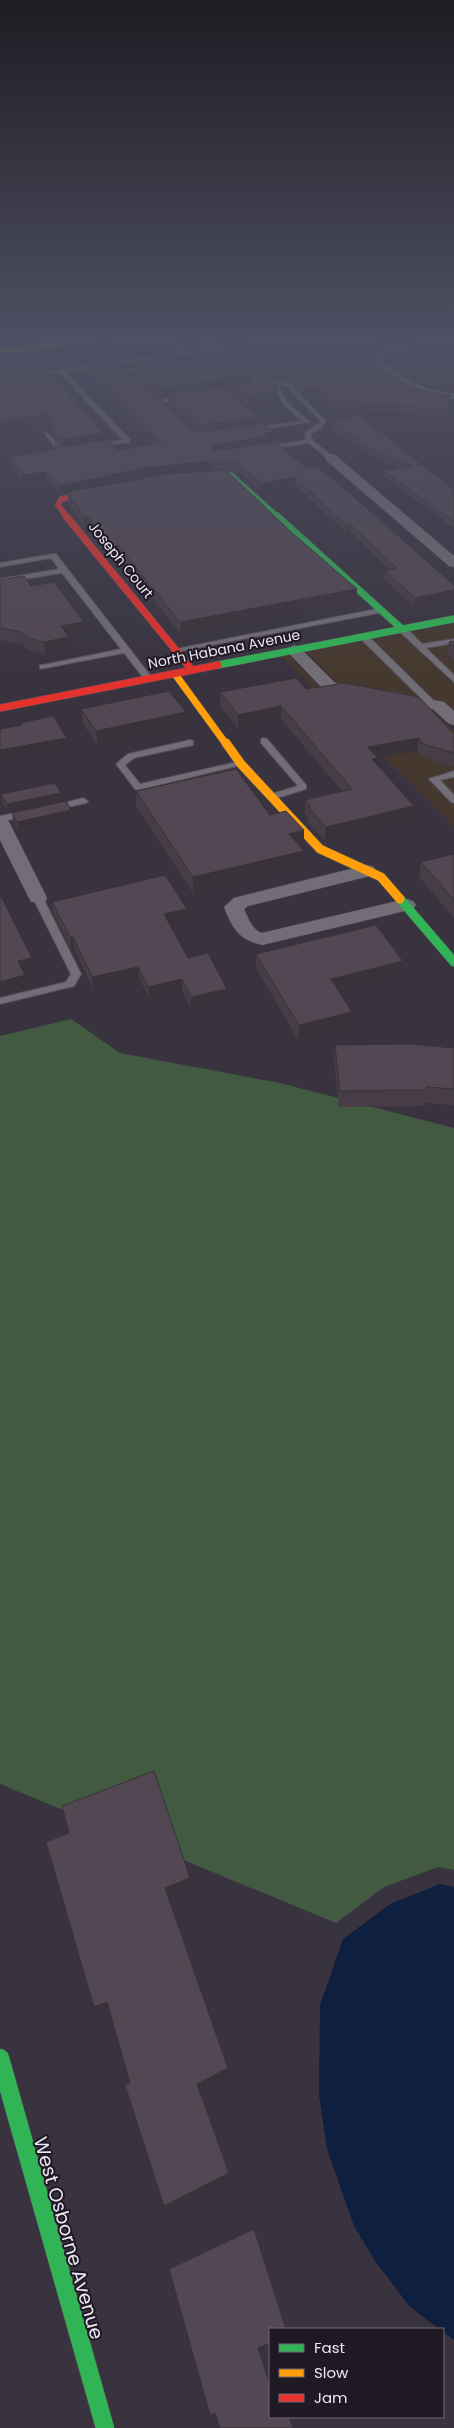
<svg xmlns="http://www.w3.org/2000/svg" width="454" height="2428" viewBox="0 0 454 2428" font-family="Poppins,sans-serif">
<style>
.commercial{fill:#45382e}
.green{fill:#425a41}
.water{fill:#0f1f40}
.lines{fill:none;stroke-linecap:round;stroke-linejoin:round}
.lane-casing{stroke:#56505b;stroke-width:2}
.street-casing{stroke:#56505b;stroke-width:1}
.fast-far3-casing{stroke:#56505b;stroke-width:6}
.fast-far2-casing{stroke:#56505b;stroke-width:8}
.fast-far1-casing{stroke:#56505b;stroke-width:10}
.fast-casing{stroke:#56505b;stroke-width:19}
.slow-far2-casing{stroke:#56505b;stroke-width:6}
.slow-far1-casing{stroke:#56505b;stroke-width:8}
.slow-casing{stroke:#56505b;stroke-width:10}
.jam-far1-casing{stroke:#56505b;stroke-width:6}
.jam-casing{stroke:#56505b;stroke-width:8}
.lane{fill:#726d76;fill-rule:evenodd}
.street{fill:#726d76;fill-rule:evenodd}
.fast-far3{stroke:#30b455;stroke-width:5.5}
.fast-far2{stroke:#30b455;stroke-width:7}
.fast-far1{stroke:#30b455;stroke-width:9}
.fast{stroke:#30b455;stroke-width:18}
.slow-far2{stroke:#ff9f0a;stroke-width:5.5}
.slow-far1{stroke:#ff9f0a;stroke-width:7}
.slow{stroke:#ff9f0a;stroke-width:9}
.jam-far1{stroke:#e5322d;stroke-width:5.5}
.jam{stroke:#e5322d;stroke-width:7}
.wall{fill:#473d47;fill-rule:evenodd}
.shaded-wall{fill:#393239}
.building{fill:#524752;stroke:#393239}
.labels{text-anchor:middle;stroke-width:4;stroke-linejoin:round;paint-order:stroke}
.far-street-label{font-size:14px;fill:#ede6f4;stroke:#1e1923}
.near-street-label{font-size:19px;fill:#ede6f4;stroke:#1e1923}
</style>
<rect width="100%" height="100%" fill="#39333f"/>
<path class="commercial" d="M122,337h73l22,18 62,-7 27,21 -55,20 -95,13 -68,-60z
M454,624v86l-13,-10 -104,-16 -31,-32z
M289,655l32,34 110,19 23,23v95l-172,-169z"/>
<path class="green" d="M71,1019l49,34 160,30 174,45v742l-16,-3 -54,20 -48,36 -336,-139v-748z"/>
<path class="water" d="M440,1884l14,3v453l-11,-8v-3h-4l-29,-22 -35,-46 -21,-35 -27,-77 -8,-54 1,-90 23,-66 47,-35z"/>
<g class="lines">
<defs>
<path id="lane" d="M151,337h17l18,15 23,-4 -13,-11h6l13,11 46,-6 -2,3 -40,5 38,30 21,7 11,17 21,18 -59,9 2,-3 49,-7 -17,-15 -11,-17 -21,-7 -40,-31 -97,13 2,-3 62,-8 -17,-14 -11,2 -3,-2z
M125,341l2,3 -27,4 -3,-2z
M104,364l-2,3 -38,4 66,69v2l-37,5 2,-3 28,-4 -64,-68 -59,9v-4z
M151,366l2,3 -26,4 -3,-2z
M267,379l24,6 35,36 -6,8 -10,5 2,6 21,17v2h-4l-21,-16 -46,7 2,-3 42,-7 -1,-8 16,-10 -34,-35 -22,-5z
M184,395l2,3 -27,5 -3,-2z
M44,433h4l15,17h7v2l-11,1z
M53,554h3l97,125 -1,2h-6l-22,-28 -84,16v-4h3l78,-16 -59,-76 -62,10v-4l59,-10 -8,-11 -51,9v-4z
M381,608h3v4l-209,40 -4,-2z
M399,627h6l17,17 32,-5v4l-28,5 28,27v7l-55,-51z
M361,635h6l67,66v4h-6l-67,-66z
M264,738l3,1 39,46v4l-32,10h-6v-4l30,-9 -37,-43v-4z
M190,740l3,1v4l-59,13 -9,7 15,19 101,-23 4,3 -107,26 -3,-1 -19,-25 12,-10z
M454,771v6l-14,3 14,15v8l-3,-1 -22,-23z
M83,798l5,3 -2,2 -35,8 -5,-3z
M29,810l5,3 -2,2 -32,7v-6z
M38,895l5,3 38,76 -7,12 -74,18v-6l66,-16 5,-8 -38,-76z"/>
<path id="street" d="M454,338v6l-73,12v4c23,17 43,33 73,33v6c-30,1 -64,-15 -83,-38l1,-9 10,-4z
M331,454l4,1 119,101v11l-5,-1 -122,-105 -2,-3z
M294,645l5,2 36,36 30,6 2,3 -8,5 -35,-7 -38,-40z
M392,692l52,10 10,9v14l-6,-2 -15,-14 -47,-9 -2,-3z
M0,817l6,1 3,4 38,76 -2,4h-14l-31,-62z
M367,865l7,2 2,4 -2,4 -126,31 -4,3c4,9 8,21 18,24l144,-34 7,2 3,4 -3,4 -151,36c-24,-6 -29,-16 -38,-38l10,-9z"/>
<path id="fast-far3" d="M209,474l22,1 47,42"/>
<path id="fast-far2" d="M277,516l125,113
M218,665l236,-46"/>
<path id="fast-far1" d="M400,899l54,63"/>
<path id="fast" d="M0,2058l105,370"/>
<path id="slow-far2" d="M0,352l107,-15"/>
<path id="slow-far1" d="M175,674l51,70"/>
<path id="slow" d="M226,743l15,21 79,85 61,28 19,22"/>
<path id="jam-far1" d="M67,517l-9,-12 3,-6 44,-9"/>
<path id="jam" d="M66,516l126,154
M0,708l218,-43"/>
</defs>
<use href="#lane" class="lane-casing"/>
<use href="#street" class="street-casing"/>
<use href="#fast-far3" class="fast-far3-casing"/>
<use href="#fast-far2" class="fast-far2-casing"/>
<use href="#fast-far1" class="fast-far1-casing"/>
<use href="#fast" class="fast-casing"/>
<use href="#slow-far2" class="slow-far2-casing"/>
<use href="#slow-far1" class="slow-far1-casing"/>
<use href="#slow" class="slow-casing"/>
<use href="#jam-far1" class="jam-far1-casing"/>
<use href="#jam" class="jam-casing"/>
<use href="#lane" class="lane"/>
<use href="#street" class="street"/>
<use href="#fast-far3" class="fast-far3"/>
<use href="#fast-far2" class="fast-far2"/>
<use href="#fast-far1" class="fast-far1"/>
<use href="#fast" class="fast"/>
<use href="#slow-far2" class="slow-far2"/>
<use href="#slow-far1" class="slow-far1"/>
<use href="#slow" class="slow"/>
<use href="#jam-far1" class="jam-far1"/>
<use href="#jam" class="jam"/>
</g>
<path class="wall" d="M229,337h215l-63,9 -10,4 -1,6 17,16 21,13 23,8 19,2 -4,21 -111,-8 -19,-15 -13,2 -12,-12 -24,-6 -3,3 -6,-2 -21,-16v-6l4,-1v-5l3,-1 -1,-1v-5l18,-3 -26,3z
M454,340v51l-2,-1 -18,-2 -18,-7 -33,-22v-6z
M64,342l132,91 3,-1 -31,-29v-7l-6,1 -26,-24v-8l116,10v7l26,17 -28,4 -17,-7 25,21v7l16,15 -6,1v3l186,142 -40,22 -30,-28 1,-8 5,-1 -39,-37 -4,1 -52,-49 -34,6 -24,-20 -11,-1 65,62 66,57 -1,11 -175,34 -62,-77 -5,1 -13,-19 -3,1 -9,-13 -4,1 -17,-24v-12l158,-22 -16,-1 -64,7 -87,17 -12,-13 -24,3 -13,-19 -1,-7 47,-8 3,-2h4l-10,-11 -2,-13 -51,7v-76l34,8 1,7 68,71 14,10 41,-7 -72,-72v-7l-5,1 -16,-16zM229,387v6l-6,-5z
M109,342l64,3v6l-52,8 -12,-11z
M333,421l85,44 36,25v38l-70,-51v-6l16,-3 -31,-13 -37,-27z
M0,580l31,6 54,48 -17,3 1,12 -24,5 -19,-5 -3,-5 -23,-4z
M454,641v19l-7,-6 2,-12z
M306,689l148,45v33l-32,-10 -5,-6 -39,7 -1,7 37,41 -2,14 -87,21 -18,-20 1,-4 -3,-4v-13l37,-9 -61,-72 -43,9 -18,-22v-14z
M81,709l105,18 -88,19 -15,-22z
M136,791l134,24 34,31h-4l3,20 -110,27 -57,-87z
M1,794l60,7 -53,11 -6,-10z
M71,810l1,8 -54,12 -5,-9 -1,-8z
M454,854v64l-35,-41 2,-15z
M52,902l135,7 1,11 -19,4 19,34 39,42 -36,8 -9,-17 -33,7 -10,-20 -46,11 -19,-41 -3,1 -18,-36z
M256,954l147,7 -2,14 -63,16 13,35 -53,14 -42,-72z
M335,1045l119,3v57l-29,-2v3l-86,1 -5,-46z"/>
<path class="shaded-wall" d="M110,337h12v2l-11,2z
M235,337h28v2l-28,4z
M404,337h40l-63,9 -10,4 -2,11 3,-16 10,-4z
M173,345v6l-52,8 -1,-6z
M109,355v8l-28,2 -1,-7z
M34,362l1,8 -35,5v-8z
M268,371l-1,6 -3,3v-6z
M252,375v8l-23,3v1l-14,2v-9z
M214,380v9l-46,6v1l-6,1 -1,-9z
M316,387v6l-13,2 1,-6z
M278,390v9l-28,4v-8z
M51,414v9l-51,7v-9z
M258,417v9l-57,8v-9z
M274,432v7l-6,1v4l-53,8 -4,-2 4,-5z
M103,433v8l-39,7 -1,-9z
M210,461v8l-64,7 -87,17v-7l86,-18z
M46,472l1,8 -24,3 -1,-8z
M295,477v8l-34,6v-7z
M88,516l1,11 -4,1 -1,-11z
M351,525v8l-4,1v-8z
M97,528h3l1,11 -3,1z
M118,545l1,12 -5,1 -1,-12z
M357,589l-1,11 -175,34 -1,-12z
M454,590v9l-40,8 1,-9z
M84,622l1,12 -17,3 1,12 -24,5 -1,-12 17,-16z
M281,706v13l-43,9v-13z
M186,712v15l-88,19 -2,-15z
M67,738l1,8 -68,12v-8z
M419,738l-2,13 -39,7 -1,14 -10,-25z
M61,793v8l-53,11 -1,-8z
M414,806l-2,14 -87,21 1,-14z
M71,810l1,8 -54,12 -1,-8z
M304,830v16l-15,3v-15z
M304,851l-1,15 -110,27v-16z
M187,909l1,11 -24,6v-12z
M70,937h3l1,11 -3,1z
M32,958l1,13 -13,3 -2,-13z
M403,961l-2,14 -71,19 1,-15z
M138,967l1,11 -46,11 -1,-12z
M25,975l2,13 -27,7v-13z
M182,979v12l-33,7 -1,-11z
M227,989v11l-36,8v-11z
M352,1012l-1,14 -53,14 1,-15z
M190,1878l1,7 -25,10 -1,-7z
M107,2002l1,6 -13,5 -1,-6z
M228,2068v6l-31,15v-5z
M229,2173v4l-64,33 -1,-4z
M270,2343v1l-12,6v-2z"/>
<path class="building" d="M152,337h12l9,8 -53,8 -11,-11z
M262,337h142l-22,4 -10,4 -2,10 17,17 21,13 23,8 19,2 -3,14 -112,-7 -19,-15 -12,2 -12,-12 -24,-6 -4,3 -6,-2 -21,-16 9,-2 -5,-4 9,-2 -7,-5 17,-3z
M93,338l103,95 68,-10 10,9 -9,1 3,3 -53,9 -4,5 2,1 62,-9 32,26 9,-2 29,23 109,96v5l-39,8 -30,-27 12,-3 -46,-43 -4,1 -52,-49 -34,7 -24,-21 -27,-2 -65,7 -86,18 -13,-14 -24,3 -13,-18 47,-8 -1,-5 4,3 49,-7 9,10 47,-8 -78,-78 20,-2 3,-7 -29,3 -16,-16z
M454,340v45l-1,-1 -19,-2 -18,-7 -33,-22z
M14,352l20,10 -34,5v-13z
M226,355l26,20 -37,5 -3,-2 2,2 -53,8 -25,-23z
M45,368l58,65 -40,6 -10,-11 -2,-14 -51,7v-47z
M266,380l7,2 5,8 -28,5 -21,-9z
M222,387l36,30 -57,8 -33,-30z
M357,414l62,48 -3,4 7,-1 31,25v31l-70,-50 28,-5 -43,-18 -36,-27z
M226,470l65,62 66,57 -177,33 -62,-77 -5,1 -13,-18h-3l-9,-12 -4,1 -16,-25 99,-18z
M24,576l7,10 23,-4 30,40 -23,4 7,11 -24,5 -19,-5 -3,-5 -22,-4v-48z
M454,641v6l-5,-5z
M296,678l10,11 39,-6 74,14 35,37v19l-31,-9 -4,-6 -52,9 11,11 -6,1 42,47 -88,21 -18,-20h3l-6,-7 47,-11 -71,-83 -43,9 -18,-23z
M169,691l17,21 -90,19 -15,-22z
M53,716l14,22 -67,12v-21l22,-4 -2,-2z
M236,769l34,46 16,-4 18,19 -15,4 15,17 -111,26 -57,-86z
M55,783l6,10 -54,11 -6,-10z
M66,801l5,9 -54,12 -5,-9z
M454,854v46l-33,-38z
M165,875l22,34 -23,5 24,44 20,-5 19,36 -36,8 -9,-18 -34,8 -10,-20 -46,10 -19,-40h-3l-18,-35z
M0,894l32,64 -14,3 7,14 -25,7z
M376,925l27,36 -72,18 21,33 -53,13 -43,-71z
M411,1044l43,4v41l-28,-2 1,3 -87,1 -5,-46z
M154,1771l36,107 -25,10 63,180 -31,16 32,89 -65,33 -39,-121 5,-2 -23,-81 -13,5 -48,-165 23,-9 -7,-27z
M254,2229l32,100h-16v14l-12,5 12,37v32h19l4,11h-73l-5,-15 -5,2 -41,-146z"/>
<linearGradient id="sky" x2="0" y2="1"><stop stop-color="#1f1c23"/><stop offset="0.5" stop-color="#4e5063"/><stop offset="1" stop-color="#4e5063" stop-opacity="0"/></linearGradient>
<rect width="454" height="677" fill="url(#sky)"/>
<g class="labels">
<g class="far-street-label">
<text transform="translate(121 560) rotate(51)" y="5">Joseph Court</text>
<text transform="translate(224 649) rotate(-11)" y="5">North Habana Avenue</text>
</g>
<g class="near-street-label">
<text transform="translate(69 2238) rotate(74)" y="7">West Osborne Avenue</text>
</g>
</g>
<rect x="269" y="2328" width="175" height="90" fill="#1e1923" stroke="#716b77"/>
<rect x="279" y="2344" width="25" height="8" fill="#30b455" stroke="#716b77"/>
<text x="314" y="2353" font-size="15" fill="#ede6f4">Fast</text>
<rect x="279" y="2369" width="25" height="8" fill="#ff9f0a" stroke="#716b77"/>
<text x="314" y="2378" font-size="15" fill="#ede6f4">Slow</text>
<rect x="279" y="2394" width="25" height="8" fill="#e5322d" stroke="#716b77"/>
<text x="314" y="2403" font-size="15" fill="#ede6f4">Jam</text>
</svg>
